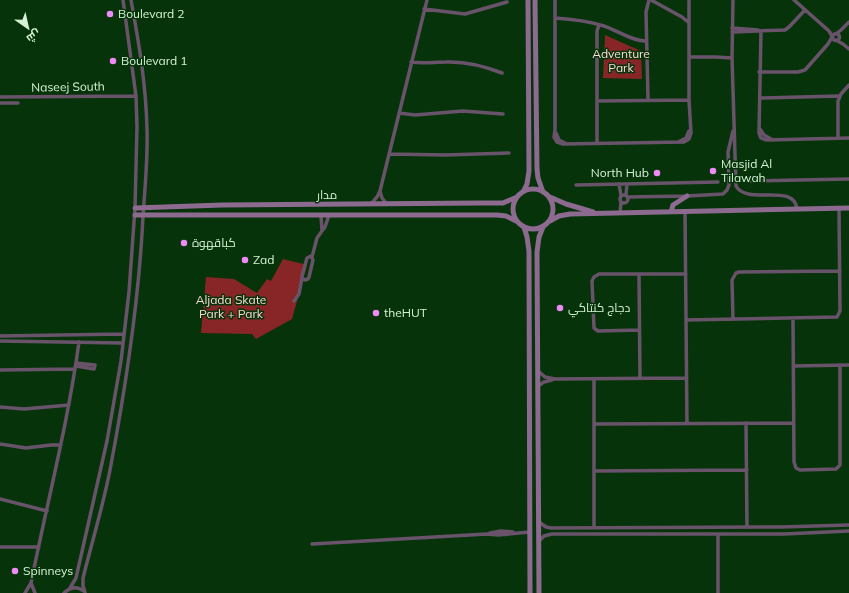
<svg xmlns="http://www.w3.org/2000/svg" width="849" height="593" viewBox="0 0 849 593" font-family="Mulish,Cairo,sans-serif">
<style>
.green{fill:#882627}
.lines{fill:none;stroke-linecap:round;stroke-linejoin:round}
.street{stroke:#69536b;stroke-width:3.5}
.secondary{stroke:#8d6a90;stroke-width:5}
.poi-dot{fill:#ef8bf7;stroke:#07330a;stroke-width:1.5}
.labels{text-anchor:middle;stroke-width:3;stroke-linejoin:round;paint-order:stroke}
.poi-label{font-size:12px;fill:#d5f3d4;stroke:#07330a;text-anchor:start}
.park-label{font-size:12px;fill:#fddbd7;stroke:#07330a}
.street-label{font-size:12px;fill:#d5f3d4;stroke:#07330a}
</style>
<rect width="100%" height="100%" fill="#07330a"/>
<path class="green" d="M605,35l36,16 1,28 -39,-1z
M283,259l24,6 -15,54 -36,20 -4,-5 -51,-1 5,-56 28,2 23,14 10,-14 4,2z"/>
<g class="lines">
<path class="street" d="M555,0v130l-1,7 3,5 6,2 121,-2 5,-3 2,-6 -2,-33v-100
M651,0l31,17 6,5
M733,0l-1,58 4,128c11,20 58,-4 61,23
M794,0l35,31 3,5
M424,9l41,5 42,-12
M555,18c17,1 33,3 49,8 12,4 30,16 42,15
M732,28l26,2
M761,31l-2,102 2,5 5,2 83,-2
M732,32l53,-2 4,-3 16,-17
M832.5 37a3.5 3.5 0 1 1 7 0a3.5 3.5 0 1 1-7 0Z
M836,34l5,-4 8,-8
M836,40l7,4 6,5
M689,57h27l16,1
M411,62c12,2 23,0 35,0 19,-1 38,4 56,11
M759,72h39l7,-2 23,-26 4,-7
M0,97l136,-1
M760,98l79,-2
M648,99l-2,-87 3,-12
M597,101l92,-1
M0,103h18
M399,113l16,2 48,-4 40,3
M760,129l4,6 7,4
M556,133l3,7 6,3
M838,138v-37l3,-7 8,-9
M680,141l6,-3 3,-7
M597,143v-112l2,-6
M389,154l57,1 63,-2
M750,181l99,-2
M619,184l2,11
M576,185l142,-3
M380,191l2,7 5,6
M620 199a4 4 0 1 1 8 0a4 4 0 1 1-8 0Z
M626,195l1,-11
M627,197l60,-1 36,-2 4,-4 2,-5 -1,-33 5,-21
M371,204l6,-7 3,-6 47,-191
M685,212l2,212
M620,213l1,-11
M321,215l1,16
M311,256l2,4 -4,17 -1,2 -3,1 -3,-2v-2l5,-18z
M312,257l5,-19 5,-7 3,-4 4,-12
M639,275l1,103
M294,301l5,-7 3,-16
M733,319l-1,-39 4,-7 3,-1 101,-1
M793,319l1,143 2,6 4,2 36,-1 4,-4v-100
M686,320l151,-3 3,-6 -1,-103
M639,330l-41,1 -4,-3 -2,-47 2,-4 5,-3h87
M0,336l124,-2
M0,341l123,2
M76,366l18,3 1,-4 -19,-2
M793,366l56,-1
M0,370l75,-1
M538,371l7,6 10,2 131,-1
M538,386l6,-4 8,-2
M0,407l24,2 45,-4
M746,423l1,104
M594,424l199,-1
M0,444l26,4 25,-3h10
M594,471l153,-1
M0,499l47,12
M539,522l7,5 5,1 230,-1 68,-2
M594,528v-149
M490,533l11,-2 12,1
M539,541l5,-5 8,-2h232l65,-3
M312,544l175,-10 11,1 32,-3
M0,547h39
M31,583l4,10
M70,588l6,-10 31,-137 14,-80 8,-69 6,-84 2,-81 -1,-31 -13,-96
M85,592l-2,-6v-8c9,-36 20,-72 27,-108 16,-84 29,-169 33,-254 2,-29 5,-58 4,-87 -1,-44 -8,-86 -16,-129
M25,593l6,-10c16,-80 37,-160 48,-241
M64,593c6,-6 13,-7 20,-2
M718,593v-59"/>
<path class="secondary" d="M535,0l2,169 1,9 5,14
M513 209a20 20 0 1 1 40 0a20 20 0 1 1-40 0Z
M523,192l4,-8 2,-13 -1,-171
M550,197l16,7 27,8
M135,208l87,-3 260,-2h21l14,-6
M671,212l2,-7 14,-9
M135,215h362l9,1 10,5
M550,221l9,-5 11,-2 279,-6
M524,227l3,10 2,14 1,342
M539,593l-2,-341 2,-15 4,-10"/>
</g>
<g class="poi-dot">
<circle cx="110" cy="14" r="4"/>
<circle cx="113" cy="61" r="4"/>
<circle cx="713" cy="171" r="4"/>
<circle cx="657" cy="173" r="4"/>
<circle cx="184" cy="243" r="4"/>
<circle cx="245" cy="260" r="4"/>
<circle cx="560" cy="308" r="4"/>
<circle cx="376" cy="313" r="4"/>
<circle cx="15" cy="571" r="4"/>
</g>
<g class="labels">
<g class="poi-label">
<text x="118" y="18">Boulevard 2</text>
<text x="121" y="65">Boulevard 1</text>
<text x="721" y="168">Masjid Al<tspan x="721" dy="14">Tilawah</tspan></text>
<text x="649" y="177" text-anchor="end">North Hub</text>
<text x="192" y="247">كباقهوة</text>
<text x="253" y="264">Zad</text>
<text x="568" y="312">دجاج كنتاكي</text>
<text x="384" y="317">theHUT</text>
<text x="23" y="575">Spinneys</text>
</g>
<g class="park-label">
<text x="621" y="58">Adventure<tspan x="621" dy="14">Park</tspan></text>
<text x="231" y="304">Aljada Skate<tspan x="231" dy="14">Park + Park</tspan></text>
</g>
<g class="street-label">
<text transform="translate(68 87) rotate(-1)" y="4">Naseej South</text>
<text x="327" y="199">مدار</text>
</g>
</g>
<g transform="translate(28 28) rotate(146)" stroke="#07330a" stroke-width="3" paint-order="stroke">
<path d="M0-3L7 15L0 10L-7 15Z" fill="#d5f3d4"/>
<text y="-6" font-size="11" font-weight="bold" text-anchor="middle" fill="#d5f3d4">ش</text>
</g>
</svg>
